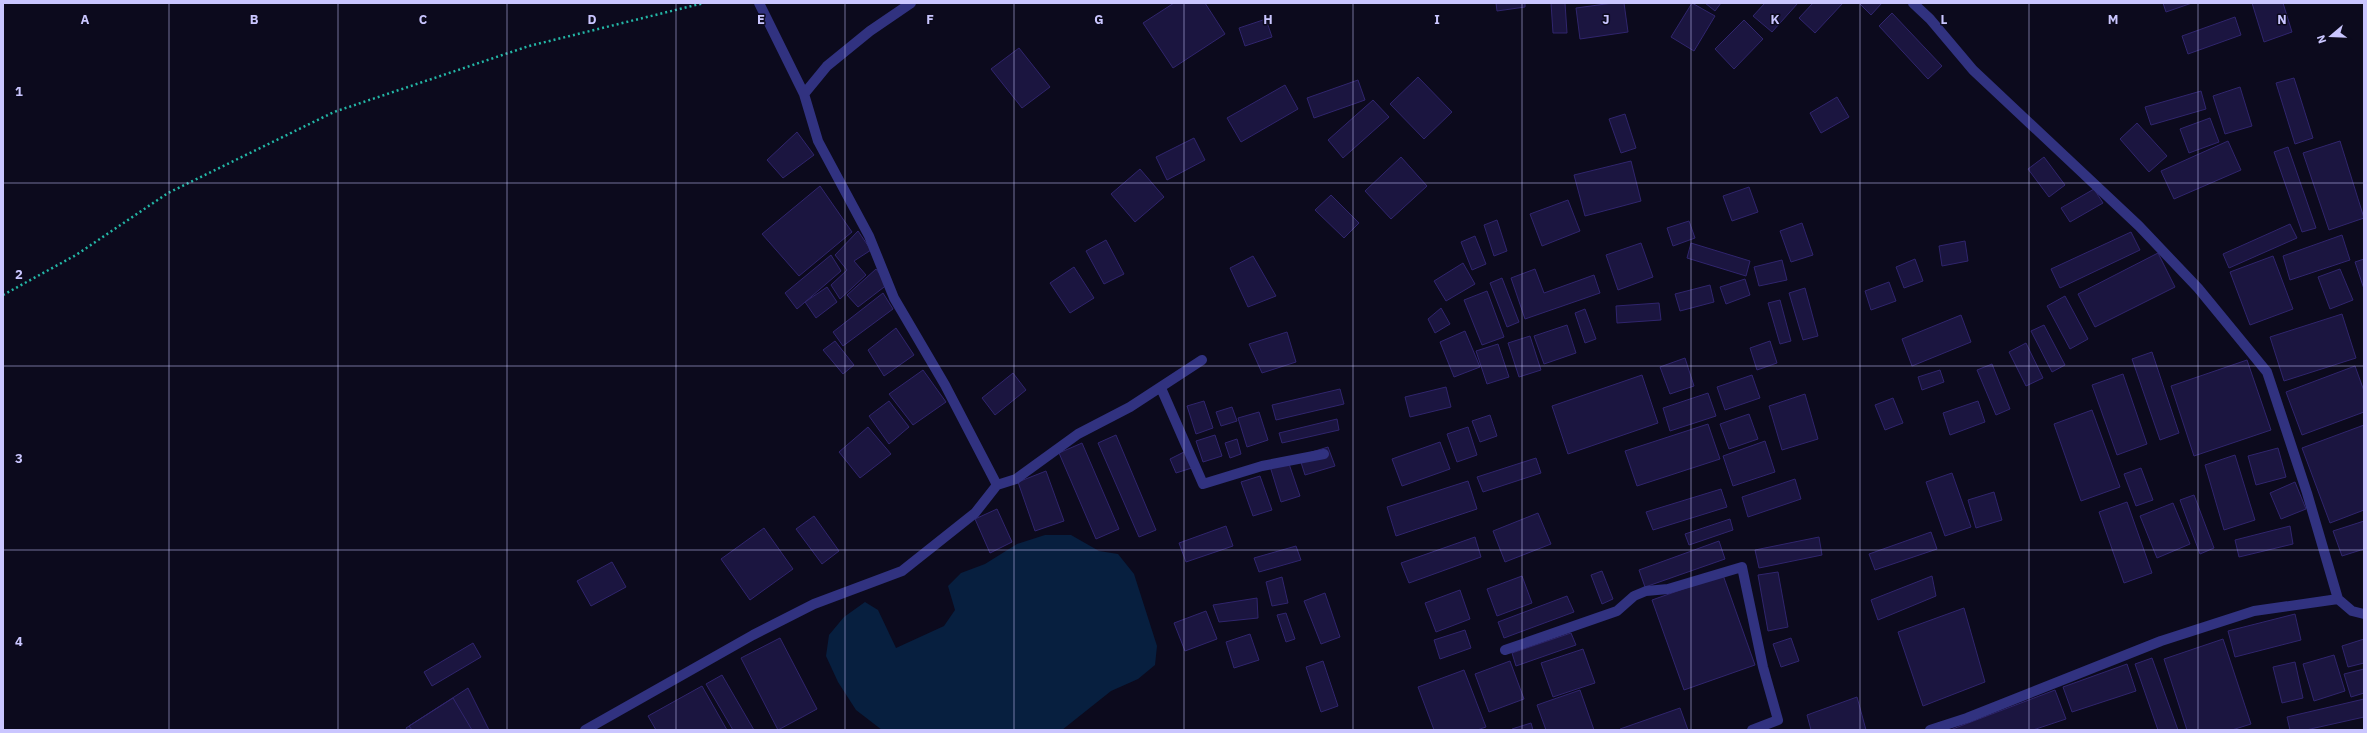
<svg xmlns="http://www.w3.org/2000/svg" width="2367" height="733" viewBox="0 0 2367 733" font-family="'IBM Plex Sans',sans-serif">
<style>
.water{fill:#071f3f}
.building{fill:#1b1540;stroke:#30256d}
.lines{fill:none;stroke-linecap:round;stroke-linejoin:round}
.path{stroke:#24b6a6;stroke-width:2.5;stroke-dasharray:2 3;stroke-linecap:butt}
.minor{stroke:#313280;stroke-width:10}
.grid{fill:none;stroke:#cac6ff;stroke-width:1;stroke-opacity:0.55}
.grid-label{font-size:13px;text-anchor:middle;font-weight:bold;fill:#cac6ff;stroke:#0c0a1d;stroke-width:3;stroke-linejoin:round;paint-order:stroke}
</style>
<rect width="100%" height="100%" fill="#0c0a1d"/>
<path class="water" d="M1045,535h26l28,16 19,3 16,20 23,72 -2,19 -17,14 -27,12 -49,39h-180l-26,-20 -18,-28 -12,-26 3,-21 15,-18 21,-15 13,8 18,38 48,-22 11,-16 -7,-24 13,-13 24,-9 32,-20z"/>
<path class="building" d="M1174,3h31l20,31 -52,34 -30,-45z
M1496,3h29v4l-28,4z
M1551,3h14l2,30h-14z
M1613,3h11l4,29 -48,7 -4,-31z
M1692,3l23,13 -21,35 -23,-14z
M1705,3h16l-6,8z
M1765,3h33l-26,29 -19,-16z
M1813,3h30l-28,30 -16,-15z
M1859,3h23l-11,12z
M2163,3h29l-26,9z
M2252,3h31l9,29 -28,10z
M1892,13l50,53 -14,13 -49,-53z
M2235,17l6,18 -53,19 -6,-18z
M1266,19l6,18 -27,9 -6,-18z
M1744,20l19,19 -29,30 -19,-20z
M1019,48l31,39 -28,21 -31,-39z
M1418,77l34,35 -28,27 -34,-35z
M2294,78l19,60 -18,6 -19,-61z
M1358,80l7,20 -51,18 -7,-20z
M1285,85l13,24 -57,33 -14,-24z
M2240,87l12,39 -27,8 -12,-38z
M2201,91l5,18 -55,16 -6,-18z
M1837,97l12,20 -28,16 -11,-20z
M1373,100l16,17 -46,41 -15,-18z
M1625,114l11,34 -15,5 -12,-34z
M2210,118l9,24 -30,11 -9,-24z
M2137,123l30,33 -18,16 -29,-33z
M797,132l17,23 -31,23 -16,-18z
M1194,138l11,22 -38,20 -11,-23z
M2228,141l13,29 -67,29 -13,-28z
M2340,141l24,77 -35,12 -26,-77z
M2288,147l28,81 -14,4 -28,-80z
M1401,157l26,29 -36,33 -26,-28z
M2044,157l21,28 -16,12 -21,-28z
M1631,161l10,40 -56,15 -11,-41z
M1140,169l24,28 -29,25 -24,-28z
M820,186l32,46 -53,44 -37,-42z
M1749,187l9,25 -26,9 -9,-25z
M2094,189l9,14 -33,19 -9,-14z
M1331,195l28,28 -15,15 -29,-28z
M1568,200l12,31 -38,15 -12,-32z
M1497,220l10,31 -13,5 -10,-31z
M1689,221l6,17 -22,8 -6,-18z
M1802,223l11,32 -22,7 -11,-31z
M2290,224l7,14 -68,30 -6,-14z
M858,231l13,19 -17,11 12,14 -26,24 -9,-14 16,-15 -12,-15z
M2131,232l9,18 -80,38 -9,-19z
M2342,235l8,25 -60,20 -7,-24z
M1475,236l11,28 -14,6 -11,-28z
M1106,240l18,34 -20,10 -18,-33z
M1965,241l3,20 -26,5 -3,-20z
M1641,243l12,34 -35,13 -12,-35z
M1691,243l59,18 -4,15 -59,-18z
M2158,253l17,34 -80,40 -17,-33z
M831,255l10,16 -44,38 -12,-16z
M1253,256l23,40 -28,11 -18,-39z
M2273,256l20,53 -43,16 -20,-53z
M1915,259l8,22 -19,7 -8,-21z
M2364,259v30l-9,-27z
M1782,260l5,20 -28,6 -5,-19z
M1463,263l12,21 -29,17 -12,-20z
M1074,267l20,31 -24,15 -20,-30z
M876,269l12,15 -30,23 -11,-12z
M1535,269l9,24 50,-18 6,18 -75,26 -14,-41z
M2340,269l13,31 -23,9 -12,-32z
M1502,278l17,44 -12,5 -17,-44z
M1745,279l5,16 -24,9 -6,-17z
M1889,282l7,19 -25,9 -6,-19z
M1710,285l4,17 -34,9 -5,-17z
M827,287l10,15 -21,16 -11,-16z
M1805,288l13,48 -15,4 -14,-47z
M1487,291l17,46 -22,8 -18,-45z
M883,293l10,16 -50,37 -10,-14z
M2065,296l23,43 -18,10 -23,-43z
M1780,300l11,41 -11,3 -12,-41z
M1659,303l2,17 -44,3 -1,-17z
M1441,308l9,16 -15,9 -7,-14z
M1585,309l11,30 -11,4 -10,-30z
M2342,314l14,44 -72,23 -14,-44z
M1961,315l10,27 -59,24 -10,-27z
M1567,325l9,28 -32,11 -10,-28z
M2044,325l21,40 -13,7 -21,-41z
M896,328l18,27 -30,21 -16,-26z
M1465,331l15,36 -26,10 -14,-35z
M1287,332l9,30 -34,11 -13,-29z
M1530,336l11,34 -22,7 -11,-34z
M835,341l19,24 -11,9 -20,-24z
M1770,341l7,22 -20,7 -7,-22z
M2026,343l17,35 -17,8 -17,-34z
M1498,344l11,33 -22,7 -11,-33z
M2152,352l27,81 -19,7 -28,-81z
M1685,358l9,28 -24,8 -10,-27z
M2247,360l24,70 -77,26 -23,-70z
M1992,364l18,45 -14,6 -19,-45z
M2355,366l9,25v21l-62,23 -16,-43z
M923,370l23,32 -33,23 -24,-31z
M1940,370l4,12 -22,8 -4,-13z
M1013,373l13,17 -31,25 -13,-17z
M2123,374l24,70 -30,11 -25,-70z
M1642,375l16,48 -90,31 -16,-48z
M1752,375l8,23 -35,12 -8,-23z
M1446,387l5,20 -41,10 -5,-20z
M1340,389l4,15 -68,16 -4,-15z
M1708,393l8,23 -46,15 -7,-23z
M1805,394l13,45 -36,11 -13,-44z
M1893,398l10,25 -18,7 -10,-25z
M889,401l20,26 -20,17 -20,-28z
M1204,401l9,27 -17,6 -9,-28z
M1978,401l7,21 -35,13 -7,-22z
M1232,407l5,14 -16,5 -5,-14z
M2092,410l28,77 -39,14 -27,-77z
M1259,412l9,28 -21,7 -9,-29z
M1749,414l9,25 -29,10 -9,-25z
M1490,415l7,21 -17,6 -8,-21z
M1337,419l2,11 -57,13 -3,-10z
M1708,424l12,35 -83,27 -12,-35z
M2364,425v85l-34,13 -28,-75z
M868,427l23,27 -31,24 -21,-26z
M1468,427l9,28 -20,7 -10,-28z
M1116,435l40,95 -17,7 -41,-94z
M1215,435l7,21 -19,6 -7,-21z
M1237,439l4,15 -11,4 -5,-15z
M1765,441l10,31 -42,14 -10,-30z
M1440,442l10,27 -48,17 -10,-27z
M1082,443l37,86 -23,10 -37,-86z
M1328,447l7,19 -30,9 -6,-19z
M2278,448l8,29 -30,8 -8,-29z
M1190,449l8,17 -22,7 -6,-14z
M2235,455l20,65 -31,10 -19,-65z
M1287,458l13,38 -19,6 -12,-39z
M1536,458l5,15 -58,19 -6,-15z
M2141,468l12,32 -17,6 -12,-32z
M1046,471l18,50 -29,10 -17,-49z
M1952,473l19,54 -26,9 -19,-54z
M1260,476l12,34 -19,6 -12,-34z
M1795,479l6,20 -53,18 -6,-20z
M1468,481l9,28 -81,27 -9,-29z
M2295,482l11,27 -25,10 -11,-26z
M1721,489l6,18 -74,23 -7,-18z
M1994,492l8,28 -26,8 -8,-28z
M2194,495l20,53 -14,6 -20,-54z
M2127,502l25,71 -28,10 -25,-71z
M2173,503l17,41 -33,14 -17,-42z
M997,509l15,33 -22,11 -15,-34z
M1538,513l13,31 -46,18 -12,-31z
M814,516l25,35 -17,13 -26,-35z
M1730,519l3,11 -44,15 -4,-11z
M2364,521v28l-22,7 -9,-25z
M1226,526l7,20 -47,16 -7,-19z
M2290,526l3,18 -54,13 -4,-17z
M764,528l29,41 -43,31 -29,-41z
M1931,532l6,17 -62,21 -6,-16z
M1475,537l6,20 -72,26 -8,-20z
M1819,537l3,18 -63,13 -4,-18z
M1719,541l6,18 -80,28 -6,-17z
M1296,546l5,14 -42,12 -5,-14z
M612,562l14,25 -35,19 -14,-25z
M1602,571l11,28 -11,5 -11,-29z
M1778,572l10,55 -20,4 -10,-56z
M1723,575l32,90 -71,25 -32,-90z
M1522,576l10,27 -35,13 -10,-27z
M1932,576l4,20 -58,24 -7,-20z
M1282,577l6,26 -16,3 -6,-24z
M1460,590l10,29 -34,13 -11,-29z
M1325,593l15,44 -19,7 -17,-43z
M1567,596l7,16 -70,26 -6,-16z
M1257,598l1,20 -39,4 -6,-17z
M1964,608l21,74 -62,24 -25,-74z
M1206,611l11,28 -32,12 -11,-28z
M1286,613l9,26 -9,3 -9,-27z
M2295,614l6,26 -66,17 -7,-26z
M1465,630l6,18 -31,11 -6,-19z
M1571,633l5,12 -60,21 -4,-13z
M1250,634l9,26 -25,8 -8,-26z
M780,638l37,71 -39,21 -37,-72z
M1791,638l8,23 -18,6 -8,-23z
M2223,639l28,85 -19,6h-45l-23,-71z
M2364,639v24l-16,4 -6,-21z
M473,643l8,14 -49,29 -8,-14z
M1583,649l12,34 -42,14 -12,-34z
M2334,655l11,36 -31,10 -11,-37z
M2152,658l26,72h-20l-23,-66z
M1323,661l15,45 -17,6 -15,-45z
M1510,661l14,38 -35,13 -14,-38z
M2295,662l8,36 -21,5 -9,-36z
M2127,664l9,27 -64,21 -9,-25z
M2364,669v24l-13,4 -7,-23z
M1464,670l22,57 -9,3h-43l-16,-43z
M722,675l32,55h-21l-27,-46z
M702,686l25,44h-71l-8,-14z
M468,688l21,42h-77l-3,-4z
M1580,690l14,40h-48l-9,-25z
M2055,690l11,29 -33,11h-83z
M1857,697l9,33h-55l-4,-15z
M453,698l19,32h-65l-1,-2z
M2364,699v18l-58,13h-16l-3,-13z
M1680,708l8,22h-68v-1z
M1531,723l2,7h-20l-1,-1z"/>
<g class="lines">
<path class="path" d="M3,295l73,-40 92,-62 166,-81 195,-66 175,-43"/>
<path class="minor" d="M759,3l45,91
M1913,3l17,16 43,51 166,156 59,62 69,84 40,121 31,106 14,12 12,3
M1161,388l42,96 59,-18 62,-12
M997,485l19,-6 62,-45 52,-27 72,-47
M1505,650l112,-39 17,-15 12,-5 22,-2 74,-22 21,100 15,53 -26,10
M585,730l168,-95 61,-31 88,-33 73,-58 22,-28 -52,-100 -51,-87 -25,-62 -51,-95 -14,-47 23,-28 43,-35 41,-28
M1930,730l37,-12 194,-77 93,-30 84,-12"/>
</g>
<path class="grid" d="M169,3v727M338,3v727M507,3v727M676,3v727M845,3v727M1014,3v727M1184,3v727M1353,3v727M1522,3v727M1691,3v727M1860,3v727M2029,3v727M2198,3v727M3,183h2361M3,366h2361M3,550h2361"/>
<g class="grid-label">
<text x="85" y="24">A</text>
<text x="254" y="24">B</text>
<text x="423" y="24">C</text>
<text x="592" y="24">D</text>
<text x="761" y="24">E</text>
<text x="930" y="24">F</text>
<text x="1099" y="24">G</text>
<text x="1268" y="24">H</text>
<text x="1437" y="24">I</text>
<text x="1606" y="24">J</text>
<text x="1775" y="24">K</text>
<text x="1944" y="24">L</text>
<text x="2113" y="24">M</text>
<text x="2282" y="24">N</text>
<text x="19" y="96">1</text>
<text x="19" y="279">2</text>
<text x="19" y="463">3</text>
<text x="19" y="646">4</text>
</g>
<rect width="2367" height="733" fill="none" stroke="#cac6ff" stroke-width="8"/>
<g transform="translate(2331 36) rotate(251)" stroke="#0c0a1d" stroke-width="3" paint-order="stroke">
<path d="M0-3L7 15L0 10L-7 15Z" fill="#cac6ff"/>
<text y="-6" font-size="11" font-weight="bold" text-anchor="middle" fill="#cac6ff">N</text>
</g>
</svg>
